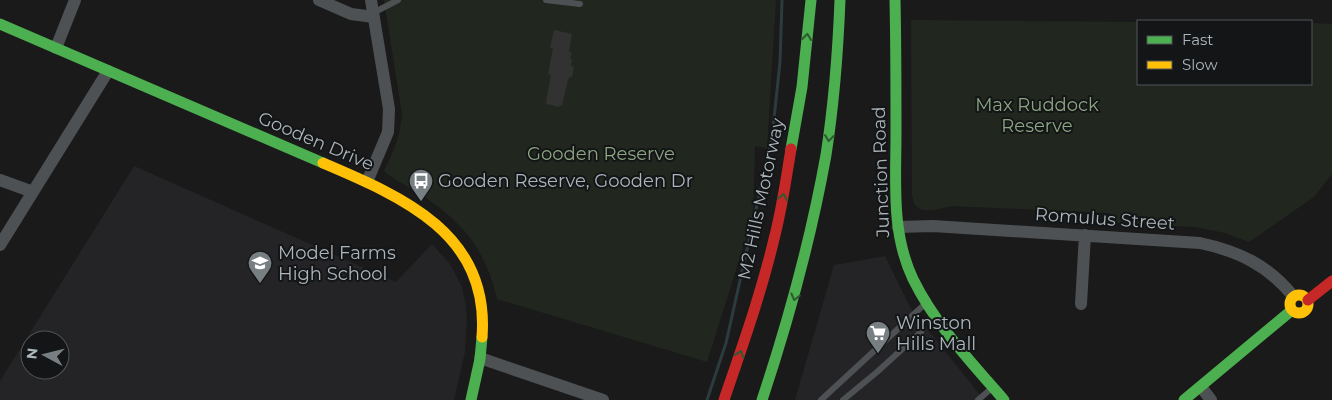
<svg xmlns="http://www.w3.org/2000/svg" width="1332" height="400" viewBox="0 0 1332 400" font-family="Montserrat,sans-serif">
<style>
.built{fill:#242426;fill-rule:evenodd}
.green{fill:#21271f}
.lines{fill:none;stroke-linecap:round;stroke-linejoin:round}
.stream{stroke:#2c3b3d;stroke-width:3}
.building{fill:#323232}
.lane{stroke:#4e5153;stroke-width:6}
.street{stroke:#4e5153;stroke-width:12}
.fast{stroke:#4caf50;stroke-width:11}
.slow{stroke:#ffc107;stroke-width:11}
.jam{stroke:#c62828;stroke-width:11}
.oneway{stroke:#2d5a30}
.labels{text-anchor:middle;stroke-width:4;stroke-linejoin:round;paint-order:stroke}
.park-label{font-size:18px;fill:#8ca682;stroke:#141516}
.street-label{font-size:18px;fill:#abb5bb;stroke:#141516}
.poi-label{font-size:18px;fill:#abb5bb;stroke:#141516;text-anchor:start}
</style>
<rect width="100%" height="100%" fill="#1a1a1a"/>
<path class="built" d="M134,166l262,116 36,-38 18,20 12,23 4,18 1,12 -2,35 -11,48h-454v-19zM30,340h30v30h-30z
M885,256l25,51 74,93h-189l39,-135z"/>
<path class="green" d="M384,0h392l-9,148 -12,-2 -2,70 -46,146 -210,-63c-12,-52 -36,-79 -80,-107 -11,-7 -23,-12 -33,-21 10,-20 16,-35 18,-57z
M911,20l227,2v62h173v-61l21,1v150l-18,23 -65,45 -24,-9 -30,-6 -78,-4 -8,-10 -157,-7c-11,2 -31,10 -38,-3 -1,-2 -1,-5 -2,-8z"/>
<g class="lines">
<path class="stream" d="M707,400l19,-57 46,-205 8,-76 2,-62"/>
</g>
<path class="building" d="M554,30l18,4 -3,18 3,1 -2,6h2l-1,7 3,1 -2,10h-2l-1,2h-1l-6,27 -2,-1 -1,2 -12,-3 -1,-2 5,-27 -3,-1 5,-26h-3z"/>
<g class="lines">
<path class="lane" d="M546,0l34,4
M373,13l25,-13
M821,400l105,-97
M843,400l34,-28 44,-40
M978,400l14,-12"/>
<path class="street" d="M319,0l32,14 23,3
M56,48l19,-48
M0,180l33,12
M367,182l21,-50 1,-23 -18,-109
M898,227l35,-1 267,17c38,8 68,22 93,53
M0,245l108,-174
M1081,304l4,-69
M480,358l123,42
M1201,387l10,13"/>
<path class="fast" d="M895,0c1,44 1,89 1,133 0,49 -5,100 17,146 22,45 58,83 91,121
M0,24l323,139
M791,149l11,-62 9,-87
M471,400l9,-41 2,-22
M762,400c27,-81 49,-162 64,-245 8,-52 12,-103 14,-155
M1184,400l108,-90"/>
<path class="slow" d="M323,163c80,34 167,71 159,174
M1290 304a9 9 0 1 1 18 0a9 9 0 1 1-18 0Z"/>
<path class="jam" d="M1308,300l24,-19
M724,400c18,-53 37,-106 50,-161 8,-30 12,-60 17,-90"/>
</g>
<defs><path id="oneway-chevron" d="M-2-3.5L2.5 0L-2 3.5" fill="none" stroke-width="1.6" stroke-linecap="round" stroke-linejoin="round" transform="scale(1.25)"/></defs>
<g class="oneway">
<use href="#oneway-chevron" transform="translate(807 37) rotate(-84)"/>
<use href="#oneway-chevron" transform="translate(829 138) rotate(97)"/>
<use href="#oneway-chevron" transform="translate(783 197) rotate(-79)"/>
<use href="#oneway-chevron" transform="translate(795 297) rotate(104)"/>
<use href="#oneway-chevron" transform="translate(740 354) rotate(-71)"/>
</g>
<defs>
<symbol id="bus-pin" viewBox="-11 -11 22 30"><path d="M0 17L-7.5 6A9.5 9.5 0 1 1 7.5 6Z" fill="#787f83" stroke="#141516"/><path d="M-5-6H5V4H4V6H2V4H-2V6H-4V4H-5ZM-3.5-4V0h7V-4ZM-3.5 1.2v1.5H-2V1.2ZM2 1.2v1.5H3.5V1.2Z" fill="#fff"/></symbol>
<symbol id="school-pin" viewBox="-11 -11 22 30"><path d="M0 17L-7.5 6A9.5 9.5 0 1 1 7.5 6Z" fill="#787f83" stroke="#141516"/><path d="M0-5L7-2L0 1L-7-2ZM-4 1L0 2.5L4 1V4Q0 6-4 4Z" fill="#fff"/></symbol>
<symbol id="supermarket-pin" viewBox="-11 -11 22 30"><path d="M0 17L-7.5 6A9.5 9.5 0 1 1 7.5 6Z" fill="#787f83" stroke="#141516"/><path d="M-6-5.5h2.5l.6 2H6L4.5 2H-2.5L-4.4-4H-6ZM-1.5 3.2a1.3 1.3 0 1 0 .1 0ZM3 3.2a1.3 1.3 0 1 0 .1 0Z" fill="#fff"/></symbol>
</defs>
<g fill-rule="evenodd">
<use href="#bus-pin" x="407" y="167" width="28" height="38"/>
<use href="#school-pin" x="246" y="249" width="28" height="38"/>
<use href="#supermarket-pin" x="864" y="319" width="28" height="38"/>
</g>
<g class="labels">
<g class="park-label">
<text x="1037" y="111">Max Ruddock<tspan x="1037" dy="21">Reserve</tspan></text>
<text x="601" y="160">Gooden Reserve</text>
</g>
<g class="street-label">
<text transform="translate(316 141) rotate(23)" y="6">Gooden Drive</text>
<text transform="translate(881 172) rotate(-92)" y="6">Junction Road</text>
<text transform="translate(761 199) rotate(-78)" y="6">M2 Hills Motorway</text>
<text transform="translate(1105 219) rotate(4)" y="6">Romulus Street</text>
</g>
<g class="poi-label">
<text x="438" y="187">Gooden Reserve, Gooden Dr</text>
<text x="278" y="259">Model Farms<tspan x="278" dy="21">High School</tspan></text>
<text x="896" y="329">Winston<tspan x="896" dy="21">Hills Mall</tspan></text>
</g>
</g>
<rect x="1137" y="20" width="175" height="65" fill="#141516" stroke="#505558"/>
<rect x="1147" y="36" width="25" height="8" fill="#4caf50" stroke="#505558"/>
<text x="1182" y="45" font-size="15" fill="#abb5bb">Fast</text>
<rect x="1147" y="61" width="25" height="8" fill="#ffc107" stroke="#505558"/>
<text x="1182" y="70" font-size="15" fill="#abb5bb">Slow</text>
<g transform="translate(45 355) rotate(277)"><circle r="24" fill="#141516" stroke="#505558"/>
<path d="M0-4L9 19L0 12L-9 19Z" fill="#787f83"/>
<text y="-8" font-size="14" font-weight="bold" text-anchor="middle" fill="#abb5bb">N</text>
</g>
</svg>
